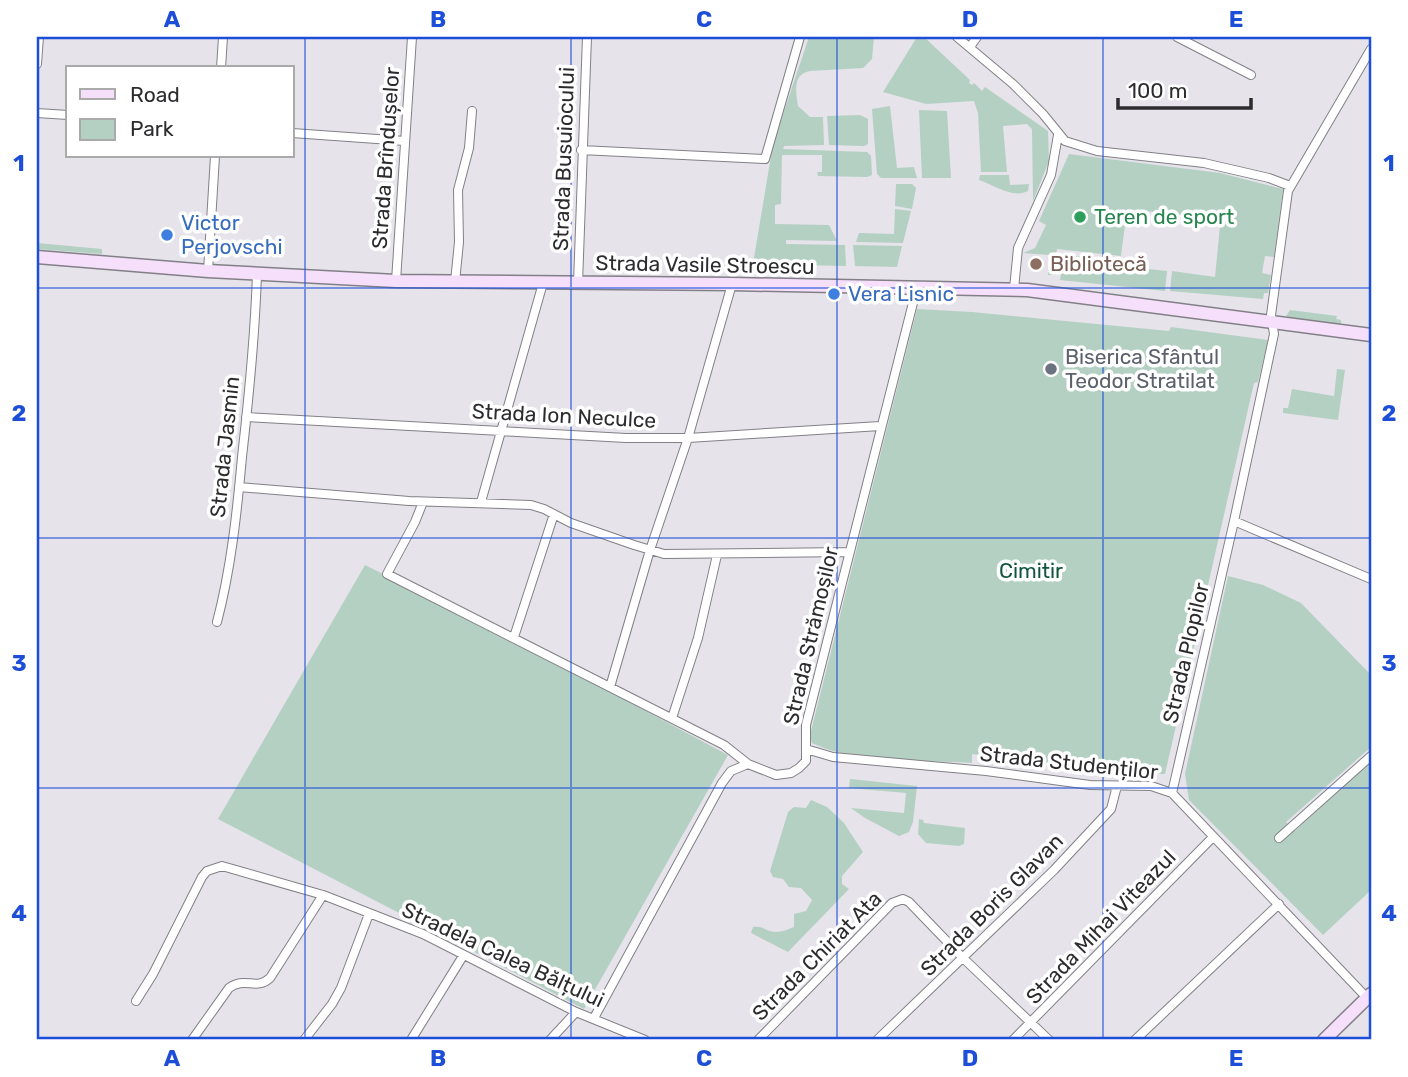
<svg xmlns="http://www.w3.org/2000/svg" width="1408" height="1077" viewBox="0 0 1408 1077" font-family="Rubik,sans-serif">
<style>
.green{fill:#b4d0c2}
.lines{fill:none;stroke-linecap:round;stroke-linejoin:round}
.street-casing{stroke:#828086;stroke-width:10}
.secondary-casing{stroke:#828086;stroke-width:15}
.street{stroke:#fff;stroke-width:8}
.secondary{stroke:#f5dffb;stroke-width:12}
.grid{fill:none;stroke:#1d4ed8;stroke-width:2;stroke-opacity:0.55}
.leisure-dot{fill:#2e9e5b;stroke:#fff;stroke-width:2.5}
.shop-dot{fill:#3f7fe0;stroke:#fff;stroke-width:2.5}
.education-dot{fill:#8d6e63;stroke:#fff;stroke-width:2.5}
.worship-dot{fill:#6b7280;stroke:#fff;stroke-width:2.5}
.labels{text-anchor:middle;stroke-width:7;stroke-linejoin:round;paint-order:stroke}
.street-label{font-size:21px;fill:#2c2b2e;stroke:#fff}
.leisure-label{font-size:21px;fill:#27864d;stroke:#fff;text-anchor:start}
.shop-label{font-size:21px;fill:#366cbe;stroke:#fff;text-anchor:start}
.education-label{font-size:21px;fill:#785e54;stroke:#fff;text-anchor:start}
.worship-label{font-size:21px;fill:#5b616d;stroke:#fff;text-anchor:start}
.park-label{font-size:21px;fill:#10553c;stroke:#fff}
.neatline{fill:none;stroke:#1d4ed8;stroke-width:2.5}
.grid-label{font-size:23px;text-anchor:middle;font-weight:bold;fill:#1d4ed8}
</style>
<rect width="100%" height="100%" fill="#e6e3eb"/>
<path class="green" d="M809,37h65l-2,22 -9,9 -53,3c-18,3 -14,21 -12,35l12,11h13l1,28 -40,1 -1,3 84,3 4,4 1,19 -5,2 -49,-1 -1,-4h5v-17h-40l-1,49 -6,1v19l54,1 8,16 -51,-1v4l59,1 1,21 -93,-2 20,-120z
M917,37h7l46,43 -1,3 3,2 2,-2 8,8 3,-4 63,44 1,30 -16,40 -1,-72 -5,-5 -24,2 4,46h-26l-3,-59 -4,-12 -48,3 -43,-12z
M890,106l7,62 17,-1 3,11h-36l-4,-4 -5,-65z
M919,110l28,1 4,67h-29z
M860,115l8,4v25l-4,2 -35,-1 -2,-29z
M1069,154l151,19 63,16 -9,68 -9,-1 -3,17 9,2 -3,18h-4l-1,6 -93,-8 2,-20 43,6 5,-51 -19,-2 -1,-7 -73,-8 -6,47 -64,-7 -4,26h-5l2,-20 -27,-2 12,-5 11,-23 -7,-4z
M980,175h29l1,10 19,-1 -1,7c-15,8 -34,-6 -49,-11z
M896,184h16l4,4 -4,21 -17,-3z
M895,209l16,2 -8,32 -47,-1 3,-9 35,1z
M37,243l65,6v5l-65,-5z
M853,245l49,1 -5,21 -42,-1z
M1064,255l56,5v6l47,5 -2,20 -105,-11z
M917,309l55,3 197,19 2,-4 97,13 -10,42 -4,1 -89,391 -38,-1 -155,-19v9c-53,-4 -111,3 -160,-20l-2,-8z
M1290,310l47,6 -1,3 5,1v5l-46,-6 -9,-3z
M1337,369l8,1 -7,50 -55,-7v-5h5l4,-19 42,7z
M365,565l99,49 264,141 -144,254 -366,-190z
M1228,576l35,9 38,18 70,72v72l-85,75 9,9 76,-71v130l-48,45 -134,-135 -4,-26z
M850,779l67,7 -4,36 -4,10 -10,4 -34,-18 -14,-10 53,5 2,-20 -57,-5z
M811,800l16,7 17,16 19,29 -21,24v8l7,5 -61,63 -37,-19 2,-6c9,-1 10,2 17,4 8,3 16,-1 24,-4v-13l12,-3 6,-11 -11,-12 -12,-1 -6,-8 -10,-2 -3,-6 18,-59 6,-5 12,1z
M919,819l4,1 1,3 41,5 -1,16 -5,2 -33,-3 -8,-9z"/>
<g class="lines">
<defs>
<path id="street" d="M957,37l56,47 30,30 22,27 32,10 107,12 65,15 21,8
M1177,37l74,38
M970,47l7,-10
M37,64l2,-27
M221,68l2,-31
M37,113l31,2
M292,133l113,8
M581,150l184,9 35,-122
M208,271l7,-115
M396,281l16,-244
M455,282l4,-40 -1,-52 11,-42 3,-37
M578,283l9,-246
M1014,289l4,-41 33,-73 7,-40
M246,417l380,21h62l192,-12
M239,487l170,14 122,4 13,4 27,14 63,22 30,9 185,-2
M423,502l-8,20 -28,52 337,171 24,19
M481,502l62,-219
M1234,521l137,58
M217,622c14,-53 20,-110 25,-165 7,-61 13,-122 15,-183
M514,637l40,-123
M610,687l40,-137 38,-112 44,-154
M672,718l26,-80 19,-83
M806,749l27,8 153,14 104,14 61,1 21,7 197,207
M1172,793l62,-272 40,-187 -3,-19 17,-124 83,-142
M1279,838l92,-82
M136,1001l17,-27 49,-97 5,-6 15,-5 101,29 100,39 153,78 69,28
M594,1018l128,-235 9,-12 17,-7 28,11 15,-2 8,-5 7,-7v-36l111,-438
M192,1040l37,-52c16,-12 27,3 41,-10l53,-83
M304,1040l28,-36 9,-16 28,-74
M411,1040l52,-84
M550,1040l26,-28
M758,1040l134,-137 11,-4 6,3 54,56 86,82
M877,1040l177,-170 57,-61 6,-23
M1013,1040l200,-203
M1135,1040l144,-136"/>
<path id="secondary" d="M37,257l171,14 188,10 336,3 295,6 344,45
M1324,1040l47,-46"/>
</defs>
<use href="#street" class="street-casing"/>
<use href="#secondary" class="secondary-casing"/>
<use href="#street" class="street"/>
<use href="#secondary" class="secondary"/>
</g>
<path class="grid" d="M305,37v1003M571,37v1003M837,37v1003M1103,37v1003M37,288h1334M37,538h1334M37,788h1334"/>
<circle class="leisure-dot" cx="1080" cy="217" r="7"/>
<g class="shop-dot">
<circle cx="167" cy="235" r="7"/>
<circle cx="834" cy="294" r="7"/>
</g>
<circle class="education-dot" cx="1036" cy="264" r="7"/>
<circle class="worship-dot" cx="1051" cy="369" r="7"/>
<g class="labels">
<g class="street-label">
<text transform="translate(386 158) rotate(-86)" y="7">Strada Brîndușelor</text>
<text transform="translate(564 159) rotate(-88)" y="7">Strada Busuiocului</text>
<text transform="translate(705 265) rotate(1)" y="7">Strada Vasile Stroescu</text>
<text transform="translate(564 416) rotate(3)" y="7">Strada Ion Neculce</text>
<text transform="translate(225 447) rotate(-84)" y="7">Strada Jasmin</text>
<text transform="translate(811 636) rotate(-77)" y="7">Strada Strămoșilor</text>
<text transform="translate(1186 653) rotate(-77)" y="7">Strada Plopilor</text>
<text transform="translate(1069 763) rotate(6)" y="7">Strada Studenților</text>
<text transform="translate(992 905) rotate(-45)" y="7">Strada Boris Glavan</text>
<text transform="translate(1101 927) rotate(-46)" y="7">Strada Mihai Viteazul</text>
<text transform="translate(503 955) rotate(25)" y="7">Stradela Calea Bălțului</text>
<text transform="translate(817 956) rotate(-45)" y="7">Strada Chiriat Ata</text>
</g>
<g class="leisure-label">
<text x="1094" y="224">Teren de sport</text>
</g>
<g class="shop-label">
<text x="181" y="230">Victor<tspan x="181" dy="24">Perjovschi</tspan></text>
<text x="848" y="301">Vera Lisnic</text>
</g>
<g class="education-label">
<text x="1050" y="271">Bibliotecă</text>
</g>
<g class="worship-label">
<text x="1065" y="364">Biserica Sfântul<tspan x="1065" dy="24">Teodor Stratilat</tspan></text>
</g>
<g class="park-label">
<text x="1031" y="578">Cimitir</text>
</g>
</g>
<rect width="1408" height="1077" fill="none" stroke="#ffffff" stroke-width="77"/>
<rect x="66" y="66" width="228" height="91" fill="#ffffff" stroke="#abaaab" stroke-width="2"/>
<rect x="80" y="89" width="35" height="10" fill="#f5dffb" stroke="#abaaab" stroke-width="2"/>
<text x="130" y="102" font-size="21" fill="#2c2b2e">Road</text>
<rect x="80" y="119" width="35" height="21" fill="#b4d0c2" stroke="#abaaab" stroke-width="2"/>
<text x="130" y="136" font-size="21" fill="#2c2b2e">Park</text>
<path d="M1118 98v10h133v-10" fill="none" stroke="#2c2b2e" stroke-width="3.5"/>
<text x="1128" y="98" font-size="21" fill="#2c2b2e" stroke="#ffffff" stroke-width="5" paint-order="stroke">100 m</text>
<rect x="38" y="38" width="1332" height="1000" class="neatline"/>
<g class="grid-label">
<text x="172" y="27">A</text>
<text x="438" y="27">B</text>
<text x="704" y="27">C</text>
<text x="970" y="27">D</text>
<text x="1236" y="27">E</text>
<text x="19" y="171">1</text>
<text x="1389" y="171">1</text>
<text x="19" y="421">2</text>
<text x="1389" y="421">2</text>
<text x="19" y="671">3</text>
<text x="1389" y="671">3</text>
<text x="19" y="921">4</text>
<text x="1389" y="921">4</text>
<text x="172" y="1066">A</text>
<text x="438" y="1066">B</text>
<text x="704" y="1066">C</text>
<text x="970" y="1066">D</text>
<text x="1236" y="1066">E</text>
</g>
</svg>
